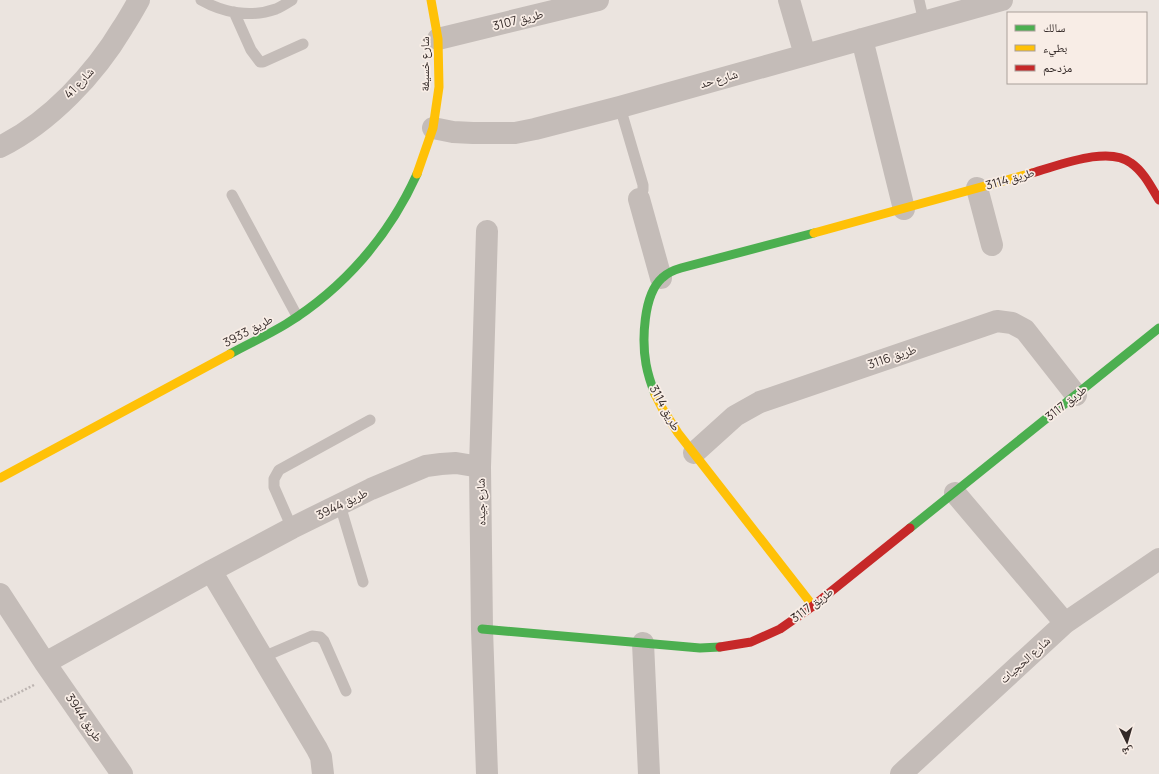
<svg xmlns="http://www.w3.org/2000/svg" width="1159" height="774" viewBox="0 0 1159 774" font-family="Manrope,'Noto Naskh Arabic',sans-serif">
<style>
.lines{fill:none;stroke-linecap:round;stroke-linejoin:round}
.path{stroke:#bcb4b1;stroke-width:2.5;stroke-dasharray:2 2;stroke-linecap:butt}
.lane{stroke:#c4bcb8;stroke-width:11}
.street{stroke:#c4bcb8;stroke-width:22}
.fast{stroke:#4caf50;stroke-width:9}
.slow{stroke:#ffc107;stroke-width:9}
.jam{stroke:#c62828;stroke-width:9}
.labels{text-anchor:middle;stroke-width:3.5;stroke-linejoin:round;paint-order:stroke}
.street-label{font-size:12px;fill:#332927;stroke:#f8ede6}
</style>
<rect width="100%" height="100%" fill="#ebe4df"/>
<g class="lines">
<path class="path" d="M0,702l34,-17"/>
<path class="lane" d="M201,0c23,13 50,18 75,9 5,-2 11,-6 16,-9
M919,0l5,22
M234,12l17,38 9,12h3l40,-18
M620,107l23,78v5l-4,9
M232,195l65,121
M340,505l23,77
M292,528l-18,-41v-8l5,-9 91,-50
M263,657l49,-21 8,1 4,4 22,50"/>
<path class="street" d="M789,0l16,55
M438,39l160,-39
M862,39l42,170
M433,128l20,4 20,1h42l20,-4 85,-22 382,-107
M0,147c50,-25 95,-73 123,-120 6,-9 11,-18 16,-27
M977,188l15,57
M639,199l22,79
M694,453l41,-37 25,-14 237,-81 15,2 13,7 51,65
M955,493l110,130
M211,571l106,178 4,8 2,17
M0,594l45,69 77,111
M643,643l6,131
M45,663l166,-92 81,-43 79,-39 55,-23 15,-2 15,-1 24,4
M487,774l-5,-145 -2,-162 7,-236
M901,774l164,-151 94,-64"/>
<path class="fast" d="M230,354c18,-10 38,-19 56,-30 58,-36 103,-88 131,-150
M655,394c-4,-10 -7,-19 -9,-30 -4,-23 -3,-69 16,-86 5,-5 12,-8 19,-10l133,-35
M910,528l249,-200
M482,629l218,19 20,-1"/>
<path class="slow" d="M417,174l16,-46 6,-41 -1,-48 -7,-39
M814,233l218,-60
M655,394l7,14 16,25 135,173
M0,478l230,-124"/>
<path class="jam" d="M1032,173c26,-7 76,-28 99,-10 13,9 20,24 28,37
M720,647l31,-5 29,-13 33,-23 97,-78"/>
</g>
<g class="labels">
<g class="street-label">
<text transform="translate(518 20) rotate(-14)" y="4">طريق 3107</text>
<text transform="translate(425 64) rotate(-90)" y="4">شارع خسيفة</text>
<text transform="translate(719 79) rotate(-16)" y="4">شارع حد</text>
<text transform="translate(79 83) rotate(-47)" y="4">شارع 41</text>
<text transform="translate(1010 179) rotate(-16)" y="4">طريق 3114</text>
<text transform="translate(248 331) rotate(-28)" y="4">طريق 3933</text>
<text transform="translate(892 357) rotate(-19)" y="4">طريق 3116</text>
<text transform="translate(1066 403) rotate(-39)" y="4">طريق 3117</text>
<text transform="translate(665 408) rotate(61)" y="4">طريق 3114</text>
<text transform="translate(481 502) rotate(-91)" y="4">شارع جيده</text>
<text transform="translate(342 504) rotate(-26)" y="4">طريق 3944</text>
<text transform="translate(812 605) rotate(-37)" y="4">طريق 3117</text>
<text transform="translate(1025 660) rotate(-42)" y="4">شارع الحجيات</text>
<text transform="translate(84 718) rotate(56)" y="4">طريق 3944</text>
</g>
</g>
<rect x="1007" y="12" width="140" height="72" fill="#f8ede6" stroke="#a99f9a"/>
<rect x="1015" y="25" width="20" height="6" fill="#4caf50" stroke="#a99f9a"/>
<text x="1043" y="32" font-size="12" fill="#332927">سالك</text>
<rect x="1015" y="45" width="20" height="6" fill="#ffc107" stroke="#a99f9a"/>
<text x="1043" y="52" font-size="12" fill="#332927">بطيء</text>
<rect x="1015" y="65" width="20" height="6" fill="#c62828" stroke="#a99f9a"/>
<text x="1043" y="72" font-size="12" fill="#332927">مزدحم</text>
<g transform="translate(1127 742) rotate(175)" stroke="#f8ede6" stroke-width="3" paint-order="stroke">
<path d="M0-3L7 15L0 10L-7 15Z" fill="#332927"/>
<text y="-6" font-size="11" font-weight="bold" text-anchor="middle" fill="#332927">ش</text>
</g>
</svg>
